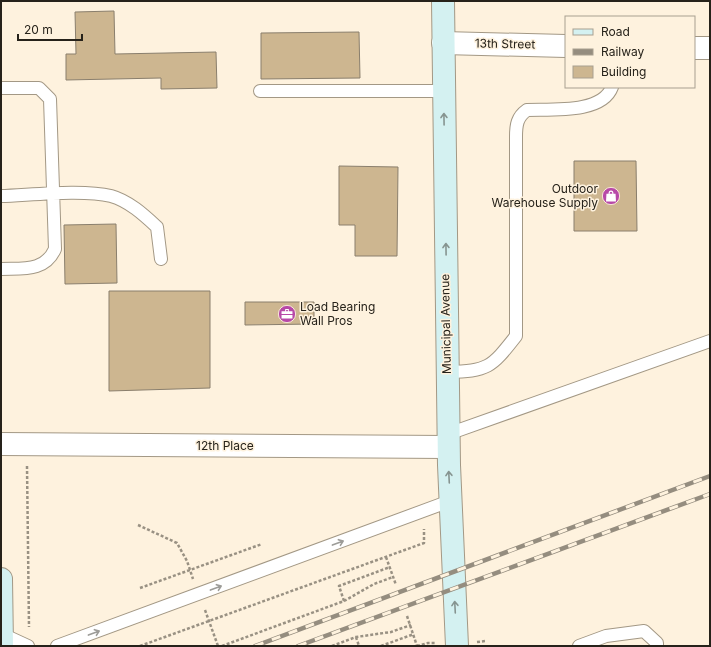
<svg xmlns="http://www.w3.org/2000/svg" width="711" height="647" viewBox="0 0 711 647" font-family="Inter,sans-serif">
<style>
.building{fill:#cdb690;stroke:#8a7f6d}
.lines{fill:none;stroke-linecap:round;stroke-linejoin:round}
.service-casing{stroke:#a39885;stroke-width:14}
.minor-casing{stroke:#a39885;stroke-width:24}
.secondary-casing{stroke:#a39885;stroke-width:24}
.path{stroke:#999183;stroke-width:2.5;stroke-dasharray:3 2;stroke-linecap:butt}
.service{stroke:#fff;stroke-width:12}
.minor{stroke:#fff;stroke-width:22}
.secondary{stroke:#d4f1f1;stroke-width:22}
.rail-casing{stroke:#958d7f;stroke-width:4.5}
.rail{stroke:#fef2de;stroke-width:3;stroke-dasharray:9;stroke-linecap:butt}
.oneway{stroke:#869490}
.oneway2{stroke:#9d9c98}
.labels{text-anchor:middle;stroke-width:3;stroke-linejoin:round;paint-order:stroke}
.street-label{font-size:12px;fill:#26221a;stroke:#fef2de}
.poi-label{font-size:12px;fill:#26221a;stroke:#fef2de;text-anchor:end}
</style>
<rect width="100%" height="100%" fill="#fef2de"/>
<path class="building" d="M114,11l1,43 101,-2 1,36 -56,1v-11l-95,2v-26h10l-1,-42z
M359,32l1,46 -99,1v-46z
M574,161h62l1,70h-63z
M339,166l59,1 -1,89h-42v-31h-16z
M116,224l1,59 -52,1 -1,-59z
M109,291h101v97l-101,3z
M245,302h69v22l-69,1z"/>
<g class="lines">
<defs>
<path id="service" d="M1,88h38l11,11 5,150c-10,23 -33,19 -54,20
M260,91h184
M1,196c30,-1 82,-7 110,0 18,5 33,19 46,31l4,32
M447,372c41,-1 44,-4 69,-36v-199c0,-12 1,-20 11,-27 24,-1 75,4 85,-23
M448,434l262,-93
M2,634l26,12
M57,646l393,-145
M579,646l27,-10 38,-5 13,12v3"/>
<path id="minor" d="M443,43l123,3
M694,48h16
M1,444l447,3"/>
<path id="secondary" d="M443,1l6,464 8,181
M1,579l1,67"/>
</defs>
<use href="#service" class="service-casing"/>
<use href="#minor" class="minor-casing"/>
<use href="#secondary" class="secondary-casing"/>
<path class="path" d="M27,466l2,161
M138,525l39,18 10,18 6,18
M386,557l10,28
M140,588l122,-44
M344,601l-5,-15 51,-19
M205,610l13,36
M407,616l10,30
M356,637l3,9
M477,642l9,-1
M140,646l284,-103v-14
M222,646l122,-45 30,-17 19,-7
M332,646l24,-9 35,-5 20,-7
M381,646l33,-12
M417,646l11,-3h8"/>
<use href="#service" class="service"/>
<use href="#minor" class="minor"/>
<use href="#secondary" class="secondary"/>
<defs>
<path id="rail" d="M255,646l455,-170
M298,646l412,-152"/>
</defs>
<use href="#rail" class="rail-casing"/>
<use href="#rail" class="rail"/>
</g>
<defs><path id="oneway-shaft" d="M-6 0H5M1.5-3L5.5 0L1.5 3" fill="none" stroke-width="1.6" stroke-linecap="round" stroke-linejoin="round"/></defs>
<g class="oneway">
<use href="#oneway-shaft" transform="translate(444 119) rotate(-91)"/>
<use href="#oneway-shaft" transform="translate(446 249) rotate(-91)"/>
<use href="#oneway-shaft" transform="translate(449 477) rotate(-93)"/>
<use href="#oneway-shaft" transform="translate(455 607) rotate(-93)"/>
</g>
<g class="oneway2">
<use href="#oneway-shaft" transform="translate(338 543) rotate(-20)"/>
<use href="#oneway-shaft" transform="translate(216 588) rotate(-20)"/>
<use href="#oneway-shaft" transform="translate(94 633) rotate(-20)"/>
</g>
<defs>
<symbol id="shop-disc" viewBox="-11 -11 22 22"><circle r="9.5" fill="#b749a8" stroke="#fef2de"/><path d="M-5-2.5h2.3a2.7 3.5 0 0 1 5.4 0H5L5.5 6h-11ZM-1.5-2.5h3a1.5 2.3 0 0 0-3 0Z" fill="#fff"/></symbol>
<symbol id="office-disc" viewBox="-11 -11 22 22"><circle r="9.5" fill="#b749a8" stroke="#fef2de"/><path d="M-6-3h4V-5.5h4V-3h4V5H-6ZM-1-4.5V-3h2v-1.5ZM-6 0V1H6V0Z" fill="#fff"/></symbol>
</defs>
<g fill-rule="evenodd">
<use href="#shop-disc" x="601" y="186" width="20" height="20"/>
<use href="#office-disc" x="277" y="304" width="20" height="20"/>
</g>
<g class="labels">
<g class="street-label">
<text transform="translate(505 44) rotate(1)" y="4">13th Street</text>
<text transform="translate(446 324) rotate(-91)" y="4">Municipal Avenue</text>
<text x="225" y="450">12th Place</text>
</g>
<g class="poi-label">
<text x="598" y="193">Outdoor<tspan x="598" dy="14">Warehouse Supply</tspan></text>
<text x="300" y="311" text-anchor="start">Load Bearing<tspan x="300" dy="14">Wall Pros</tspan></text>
</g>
</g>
<rect width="711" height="647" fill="none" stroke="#26221a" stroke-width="4"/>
<rect x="565" y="16" width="130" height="72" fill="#fef2de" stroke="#a89f90"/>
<rect x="573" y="29" width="20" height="6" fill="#d4f1f1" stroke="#a89f90"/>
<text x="601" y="36" font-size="12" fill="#26221a">Road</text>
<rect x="573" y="49" width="20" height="6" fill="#958d7f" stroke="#a89f90"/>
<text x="601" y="56" font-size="12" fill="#26221a">Railway</text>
<rect x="573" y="66" width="20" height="12" fill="#cdb690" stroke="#a89f90"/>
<text x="601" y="76" font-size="12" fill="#26221a">Building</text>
<path d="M18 34v6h64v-6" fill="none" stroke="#26221a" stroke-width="2"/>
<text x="24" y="34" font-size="12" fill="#26221a" stroke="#fef2de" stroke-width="3" paint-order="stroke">20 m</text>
</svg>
